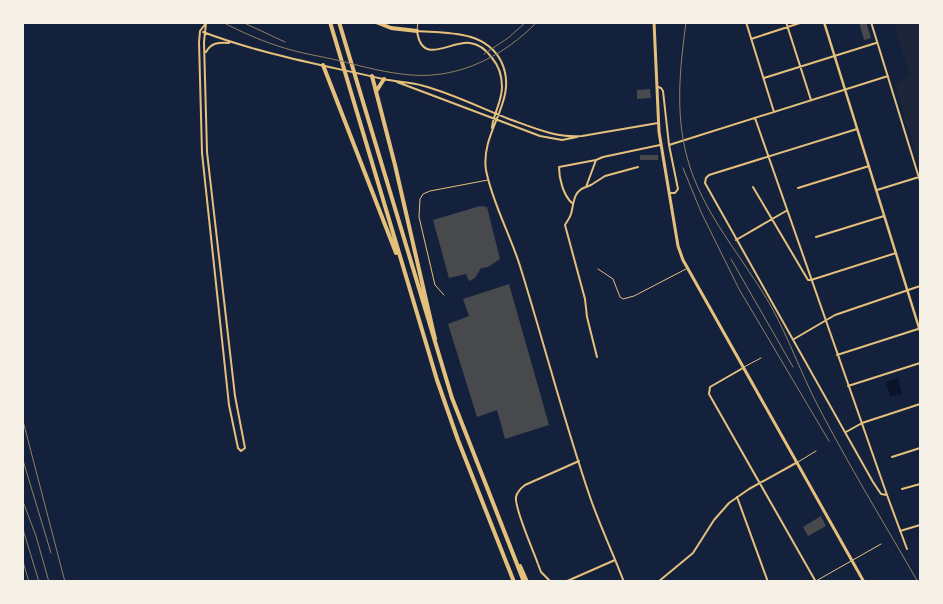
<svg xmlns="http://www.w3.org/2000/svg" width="943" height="604" viewBox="0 0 943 604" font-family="Barlow,sans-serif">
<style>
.green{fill:#1d2539}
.water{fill:#0b132b}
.building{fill:#48494c}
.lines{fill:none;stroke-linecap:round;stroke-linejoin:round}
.service{stroke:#e5c07b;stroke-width:1}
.minor{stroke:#e5c07b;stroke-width:2}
.secondary{stroke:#e5c07b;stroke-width:2.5}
.primary{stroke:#e5c07b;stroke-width:3}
.motorway{stroke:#e5c07b;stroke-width:4}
.rail{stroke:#918062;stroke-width:1}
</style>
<rect width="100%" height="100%" fill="#14213d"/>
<path class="green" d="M894,23h26v148l-24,-85 5,-7 9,-3z"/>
<path class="water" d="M898,378l4,16 -12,3 -4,-15z"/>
<path class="building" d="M859,22h7l5,16 -7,2z
M650,89l1,9 -14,1v-9z
M640,155h18v5h-18z
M480,206l7,1 13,52 -12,8 -7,1 -6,10 -6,3 -3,-7 -17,4 -16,-58z
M509,284l40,141 -44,14 -8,-29 -20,7 -29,-93 21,-8 -6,-17z
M821,516l5,10 -18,10 -5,-9z"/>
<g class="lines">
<path class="service" d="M417,30l1,-8
M598,269l15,10 7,18 3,2 11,-3 52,-27
M444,295l-9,-10 -16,-68 1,-18 3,-5 7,-3 58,-11
M744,367l17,-9
M798,462l18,-11
M816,581l65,-37"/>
<path class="minor" d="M746,22l28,90
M786,22l25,78
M871,22l49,159
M206,23l-2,19 3,110 28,244 10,52 -4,3 -3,-3 -9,-43 -27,-252 -3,-111 1,-11 6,-8v-1
M203,32c58,22 120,33 180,47 14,3 28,3 41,7 29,8 57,22 85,33 25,9 47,19 73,17
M751,39l52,-17
M206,52c5,-9 12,-10 23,-9
M764,78l112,-35
M397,82l143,54 22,4 15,-3
M658,87l3,1 2,3 6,54 9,44 -3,4h-6
M755,118l132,377
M492,128c1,-14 10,-26 10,-41 0,-10 -3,-21 -10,-29 -5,-7 -13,-14 -22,-15 -19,-3 -48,24 -53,-12 29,2 68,-1 84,30 19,39 -21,69 -15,109 6,32 24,64 34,96 24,77 44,155 70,231 10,29 23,56 34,85
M857,129l-148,46 -3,3 -1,5 168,299 8,12 6,1 20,54
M582,136l76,-13
M669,145l219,-69
M586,187l5,-2 14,-9 33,-9
M753,187l55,93h3l85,-27
M798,188l71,-22
M877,190l42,-13
M572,203c-9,-8 -13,-25 -13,-36l37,-7
M816,237l68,-21
M736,240l50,-29
M794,339l41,-24 85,-29
M837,355l81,-26
M597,357l-10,-40 -2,-18 -20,-74c2,-4 5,-7 6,-11 3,-11 2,-23 15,-27l10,-27 7,-3 57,-12
M743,368l-33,19 -1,7 107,188
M848,386l72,-23
M846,432l16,-9 58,-19
M892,457l28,-9
M902,489l18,-5
M737,497l31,85
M900,531l20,-6
M551,582l-10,-10 -3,-8c-4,-12 -24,-56 -22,-67 1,-5 5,-9 9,-12l54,-24
M565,582l50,-22
M658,582l35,-29 21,-33 15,-17 20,-14 47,-26"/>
<path class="secondary" d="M824,22l96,309"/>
<path class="primary" d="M654,22l5,110 19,114 5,14 181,322"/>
<path class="motorway" d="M330,22l107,358 21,60 56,142
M339,22l113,376 72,184
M376,22l15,6 26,3
M323,65l73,188
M372,76l23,89 40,174
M377,90l7,-11
M520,566l7,16"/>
<path class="rail" d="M222,22c18,9 37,18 56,24 20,7 42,10 63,15 23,6 46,12 70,14 48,4 93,-19 126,-53
M242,22l43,20
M686,22c-6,46 -11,90 1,135 15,57 57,101 85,151 17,31 29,65 45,96 31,60 67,119 101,178
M484,54l24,-16 18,-16
M683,168l18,44 38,77 90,152
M731,259l62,108
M22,417l43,165
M22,457l29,96
M22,499l14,37 13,46
M22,526l17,56
M22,558l7,24"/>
</g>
<rect width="943" height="604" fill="none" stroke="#f6f1e7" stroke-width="48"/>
</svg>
